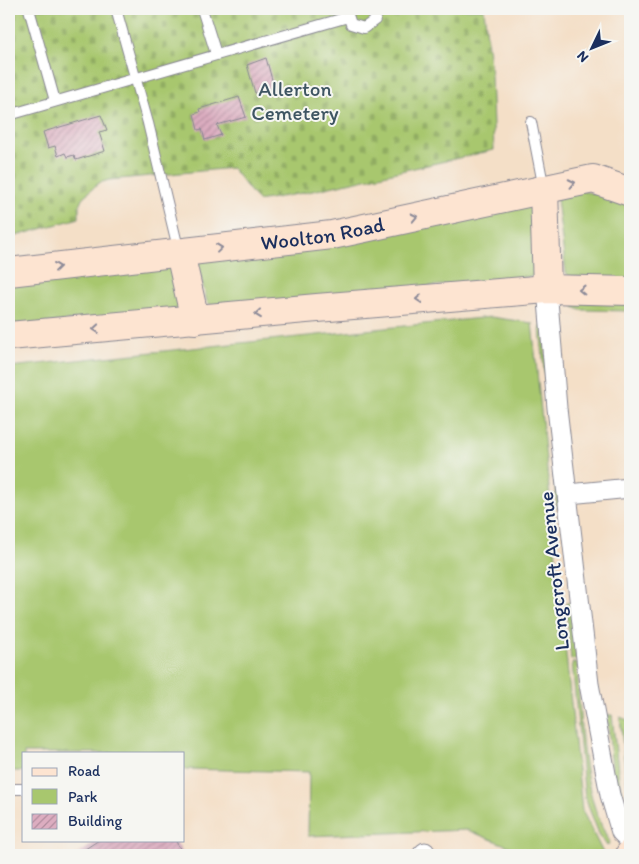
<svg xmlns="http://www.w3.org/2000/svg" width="639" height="864" viewBox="0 0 639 864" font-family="Itim,sans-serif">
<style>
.green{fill:#a8c76e;stroke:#627b66}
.cemetery{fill:url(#cemetery-stones);stroke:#627b66}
.building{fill:url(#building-hatch)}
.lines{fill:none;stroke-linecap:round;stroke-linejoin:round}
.lane-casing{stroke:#888792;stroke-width:12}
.street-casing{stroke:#888792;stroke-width:21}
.secondary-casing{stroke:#888792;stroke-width:30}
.lane{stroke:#fff;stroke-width:10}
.street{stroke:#fff;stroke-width:19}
.secondary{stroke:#fde4d1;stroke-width:28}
.oneway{stroke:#8c8a98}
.labels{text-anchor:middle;stroke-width:4;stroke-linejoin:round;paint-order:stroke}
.park-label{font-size:21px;fill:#3e5562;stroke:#f6f6f2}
.street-label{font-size:21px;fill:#1b2f5e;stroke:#f6f6f2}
</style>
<defs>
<pattern id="cemetery-stones" width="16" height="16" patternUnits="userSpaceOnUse" patternTransform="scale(1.25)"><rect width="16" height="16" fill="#a8c76e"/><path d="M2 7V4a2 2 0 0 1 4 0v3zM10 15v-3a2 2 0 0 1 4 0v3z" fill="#90ab62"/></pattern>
<pattern id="building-hatch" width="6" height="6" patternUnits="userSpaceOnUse" patternTransform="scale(1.25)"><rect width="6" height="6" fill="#dcadc0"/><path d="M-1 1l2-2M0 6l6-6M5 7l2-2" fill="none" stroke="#b28d9f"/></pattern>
</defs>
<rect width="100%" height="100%" fill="#f6f6f2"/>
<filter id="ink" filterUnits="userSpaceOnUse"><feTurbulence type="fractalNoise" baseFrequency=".02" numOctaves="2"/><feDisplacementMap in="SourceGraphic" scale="10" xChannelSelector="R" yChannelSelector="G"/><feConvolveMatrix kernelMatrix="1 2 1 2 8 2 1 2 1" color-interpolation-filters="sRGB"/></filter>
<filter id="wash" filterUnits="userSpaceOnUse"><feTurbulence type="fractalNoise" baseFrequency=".0096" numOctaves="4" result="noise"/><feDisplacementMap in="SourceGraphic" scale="20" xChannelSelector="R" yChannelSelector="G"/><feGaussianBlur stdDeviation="1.12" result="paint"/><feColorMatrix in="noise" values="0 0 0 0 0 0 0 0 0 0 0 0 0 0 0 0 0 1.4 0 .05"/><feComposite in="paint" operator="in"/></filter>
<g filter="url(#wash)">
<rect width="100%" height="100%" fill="#f4dfc7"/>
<path class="green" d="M581,191l49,9v82l-61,-6 -3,-3 -9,-74z
M531,201l6,75 -323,31 -7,-5 -9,-36 2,-6z
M177,262l6,47 -174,18v-49z
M573,302h54l1,9 -48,-1 -6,-3z
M491,317l41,6 50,487 22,45h-73l-64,-25 -159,6 1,-64 -125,-3v-16h-160v18h-15v-404z
M543,324l18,184h-4l-17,-181z
M566,603h5l5,56 -5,1z
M572,663h5c4,57 3,129 33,179l-3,4 -8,-12 -14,-36z
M607,715h5l8,73 10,27 -6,2 -12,-48z
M620,717l10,4v73l-4,-17z"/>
<path class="cemetery" d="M9,9h475l7,66 3,75 -186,42 -50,9 -26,-33 -123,12 -10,3 -16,14 -4,9v12l-70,20z"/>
<g id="blocks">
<path class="building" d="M266,58l8,29 -19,6 -8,-28z
M239,97l7,20 -29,8 4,10 -16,5 -3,-11 -4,1 -4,-16 6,-2 -1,-3z
M101,115l6,15 -8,2 6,19 -29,9 -2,-5 -7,2 -2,-4 -7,3 -3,-10 -7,2 -5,-16z
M99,840h76l9,15h-108z"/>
</g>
</g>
<g filter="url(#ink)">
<use href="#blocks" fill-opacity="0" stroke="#888792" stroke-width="1"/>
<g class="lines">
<defs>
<path id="lane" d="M29,9l26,92
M116,9l32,114 31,129
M202,9l14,45
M349,9l-1,6 3,9 13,4 11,-8 1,-11
M9,115l339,-98
M531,122l13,67
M9,789h15"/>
<path id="street" d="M547,289l10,119 32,276 21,111 11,37 9,9
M569,494l61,-6
M422,855l3,-3"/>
<g id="secondary">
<path d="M544,189l3,100"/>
<path d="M180,253l15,67"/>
<path id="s1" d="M9,272l323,-37 261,-56 37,13"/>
<path d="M9,336l308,-28 230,-19 83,2"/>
<path d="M630,855v-1"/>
</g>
</defs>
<use href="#lane" class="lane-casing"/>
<use href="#street" class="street-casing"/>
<use href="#secondary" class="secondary-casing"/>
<use href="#lane" class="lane"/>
<use href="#street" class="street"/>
<use href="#secondary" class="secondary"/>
</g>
<defs><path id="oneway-chevron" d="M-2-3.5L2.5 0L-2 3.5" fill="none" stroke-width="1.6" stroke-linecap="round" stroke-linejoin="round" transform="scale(1.25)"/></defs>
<g class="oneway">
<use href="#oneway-chevron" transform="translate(572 183) rotate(-12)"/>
<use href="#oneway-chevron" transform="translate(414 217) rotate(-12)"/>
<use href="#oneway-chevron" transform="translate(219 248) rotate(-7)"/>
<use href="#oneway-chevron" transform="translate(57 267) rotate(-7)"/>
<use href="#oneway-chevron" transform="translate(582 290) rotate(-179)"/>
<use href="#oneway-chevron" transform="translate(419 299) rotate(175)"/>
<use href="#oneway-chevron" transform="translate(258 314) rotate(174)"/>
<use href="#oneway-chevron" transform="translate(96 329) rotate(175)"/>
</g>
</g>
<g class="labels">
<g class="park-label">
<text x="295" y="96">Allerton<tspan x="295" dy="24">Cemetery</tspan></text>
</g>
<g class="street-label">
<text dy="7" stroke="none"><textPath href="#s1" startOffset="316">Woolton Road</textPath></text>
<text transform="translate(554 571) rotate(-96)" y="7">Longcroft Avenue</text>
</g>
</g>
<rect width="639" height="864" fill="none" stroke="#f6f6f2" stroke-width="30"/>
<rect x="22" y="752" width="162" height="90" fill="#f6f6f2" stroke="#9ea6b7"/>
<rect x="32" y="768" width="25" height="8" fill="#fde4d1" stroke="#9ea6b7"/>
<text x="68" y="776" font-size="15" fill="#1b2f5e">Road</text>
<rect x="32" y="789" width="25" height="15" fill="#a8c76e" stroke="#9ea6b7"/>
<text x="68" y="802" font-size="15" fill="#1b2f5e">Park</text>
<rect x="32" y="814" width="25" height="15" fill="url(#building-hatch)" stroke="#9ea6b7"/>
<text x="68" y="826" font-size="15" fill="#1b2f5e">Building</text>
<g transform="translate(592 48) rotate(227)" stroke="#f6f6f2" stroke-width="4" paint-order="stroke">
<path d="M0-4L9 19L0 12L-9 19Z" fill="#1b2f5e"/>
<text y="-8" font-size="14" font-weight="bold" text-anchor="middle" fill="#1b2f5e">N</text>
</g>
</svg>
